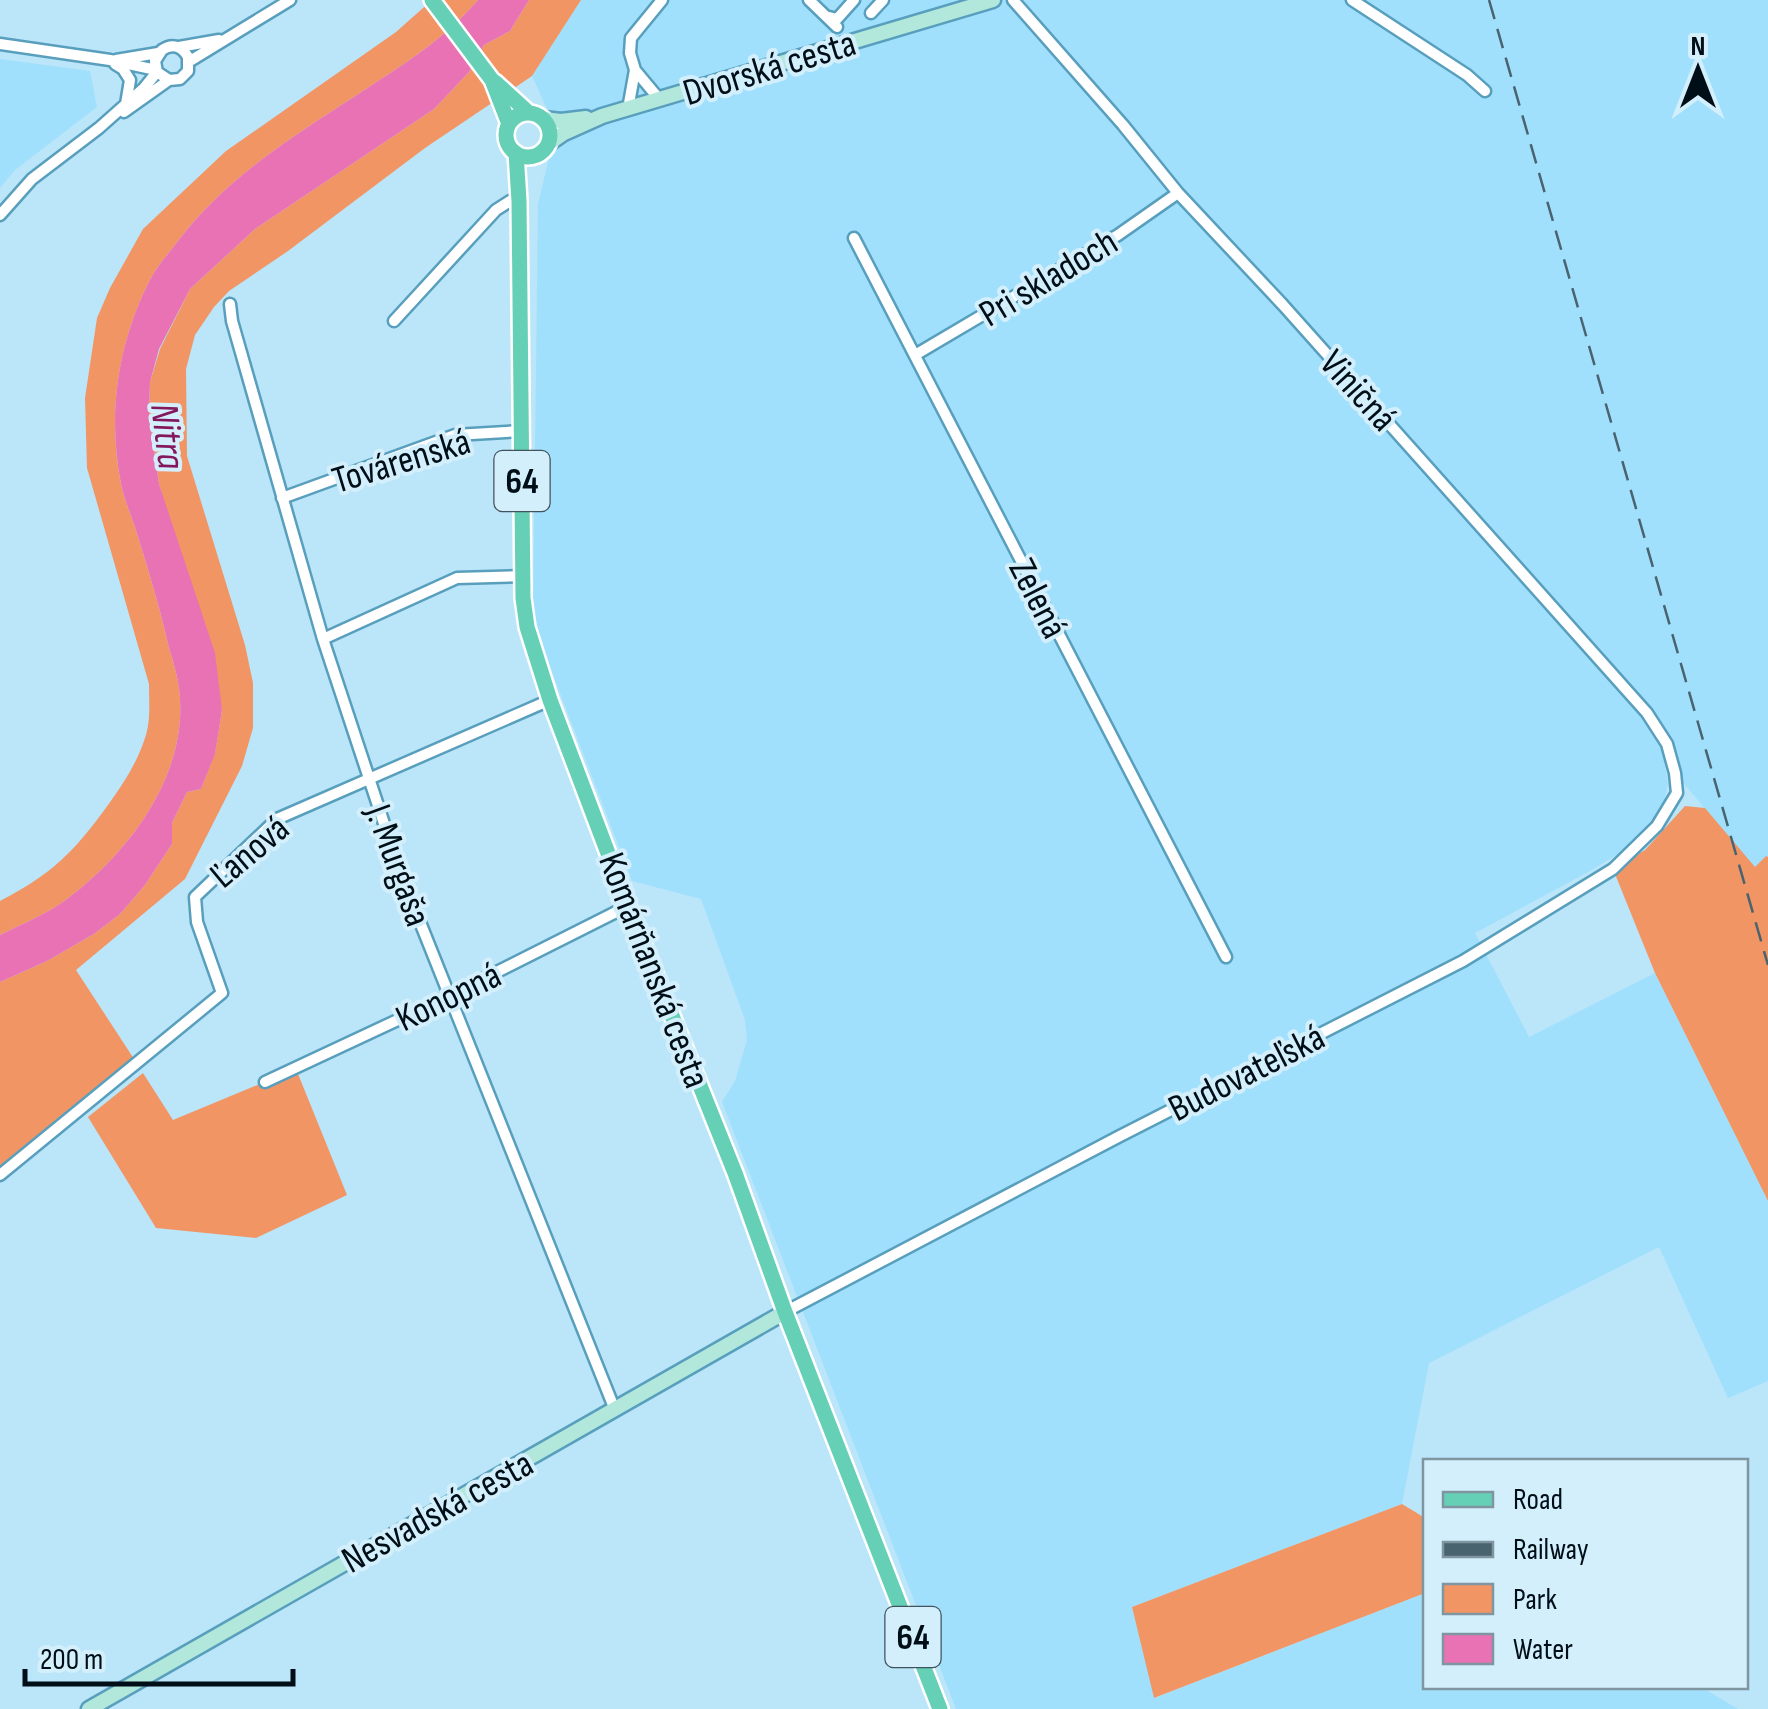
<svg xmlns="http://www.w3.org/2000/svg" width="1768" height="1709" viewBox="0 0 1768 1709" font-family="'Sofia Sans Condensed',sans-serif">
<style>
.built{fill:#a1e0fd}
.green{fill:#f19565}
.water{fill:#e972b4}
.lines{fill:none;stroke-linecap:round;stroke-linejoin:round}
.street-casing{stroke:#589fbd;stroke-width:15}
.secondary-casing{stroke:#589fbd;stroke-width:19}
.primary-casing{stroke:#fff;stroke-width:20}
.street{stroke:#fff;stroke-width:10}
.secondary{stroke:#b2e8db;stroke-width:14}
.primary{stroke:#66d0b6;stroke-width:15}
.rail{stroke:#49636f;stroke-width:2.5;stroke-dasharray:20 10;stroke-linecap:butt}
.labels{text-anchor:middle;stroke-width:8;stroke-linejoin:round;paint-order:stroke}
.shield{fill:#d4effc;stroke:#40525c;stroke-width:2.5}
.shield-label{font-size:35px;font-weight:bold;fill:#000f17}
.street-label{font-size:38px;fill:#000f17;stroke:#d4effc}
.water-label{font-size:40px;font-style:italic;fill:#84185c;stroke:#d4effc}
</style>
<rect width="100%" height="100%" fill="#bbe5f8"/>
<path class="built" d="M581,0h1187v857l-2,-1 -11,12 -91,-108 4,24 -6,29 -21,24 -23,17 -28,17 -115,62 54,104 126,-64 113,228v180l-40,17 -69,-151 -230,116 -27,141 -270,103 23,91 270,-105 1,93 275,1 37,22h-782l-234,-607 13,-21 12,-41 -2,-20 -44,-121 -69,-18 -95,-248 -4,-23 5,-406 18,-75 -24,-53z
M0,59l90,12 7,36 -82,63 -15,18z"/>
<path class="green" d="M432,0h46c-28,33 -64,58 -100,81 -72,48 -147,90 -200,160 -9,12 -20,24 -27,37 -33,63 -44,136 -30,206 3,14 9,29 14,43 12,39 24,77 33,117 4,14 9,29 11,44 11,84 -48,163 -112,211 -20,15 -45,25 -67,36v-34c52,-27 74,-49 108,-96 15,-21 29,-42 37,-67 6,-17 4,-36 4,-54l-62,-216 -2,-70 12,-80 13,-30 33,-59 83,-78 170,-119z
M529,0h52l-49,76 -107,72 -137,103 -59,40 -15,16 -19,28 -9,34 1,87 58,189 8,38v45l-11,38 -57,113 -109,91 60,92 -136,109v-189l47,-21 47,-27 26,-20 25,-29 27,-41v-21l15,-31 14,-3 14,-36 7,-43 -63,-226 -10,-69 1,-33 10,-33 30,-60 65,-60 179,-120 35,-37 15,-27 26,-14z
M1685,806l20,2 50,59 11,-11 2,1v344l-113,-228 -42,-104 32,-19z
M296,1069l51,126 -91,43 -100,-10 -68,-111 55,-44 30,47z
M1402,1504l23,14v75l-271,105 -22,-91z"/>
<path class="water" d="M478,0h51l-19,31 -26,14 -15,27 -35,37 -179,120 -65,60 -31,60 -9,33 -1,33 10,69 56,169 7,57 -7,44 -14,35 -14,3 -15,31v21l-27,41 -25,29 -26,20 -47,27 -47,21v-47c22,-11 47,-21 67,-36 64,-48 123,-127 112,-211 -2,-15 -7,-30 -11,-44 -9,-40 -21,-78 -33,-117 -5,-14 -11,-29 -14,-43 -14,-71 -3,-143 30,-206 7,-13 18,-25 27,-37 53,-70 128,-112 200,-160 36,-23 72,-48 100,-81z"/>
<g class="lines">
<defs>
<path id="street" d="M809,0l28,27
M1352,0l115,75 18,16
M871,13l12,-13
M829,17l8,2 17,-19
M0,44l110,16 46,10
M179,47l40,-7
M116,60l42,-7
M190,61l100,-61
M115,64l8,5 7,11 -4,24
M635,70l25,30
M628,109l7,-39 -5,-17 1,-15 31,-38
M124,112l45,-32 11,-1 8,-8v-14c-6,-11 -16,-14 -26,-7l-7,11 2,11 12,8
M0,215l32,-36 67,-51 45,-40 13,-16
M854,238l372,719
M230,304l2,17 91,318 77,233 215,538
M394,321l102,-111 14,-9h9
M915,355l203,-120 60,-42
M282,498l173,-63 67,-4
M323,639l134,-61 66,-2
M265,1082l184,-86 179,-90
M0,1175l222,-182 -25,-71 -2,-25 82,-78 273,-119
M785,1312l333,-175 345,-176 150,-92 44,-43 20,-33 -2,-20 -8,-29 -20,-31 -364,-408 -105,-112 -55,-68 -110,-125"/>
<path id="secondary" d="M544,119l17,2 25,-3
M548,144l16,-11 38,-17 391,-116
M89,1709l696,-397"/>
<path id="primary" d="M432,0l60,80 17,44
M495,82l34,31
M506 135a22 22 0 1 1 44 0a22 22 0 1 1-44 0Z
M516,153l3,48 4,397 4,29 23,73 78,206 107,267 50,139 155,397"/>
</defs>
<use href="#street" class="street-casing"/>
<use href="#secondary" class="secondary-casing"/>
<use href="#primary" class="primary-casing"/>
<use href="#street" class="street"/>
<use href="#secondary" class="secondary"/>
<use href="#primary" class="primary"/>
<path class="rail" d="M1489,0l279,965"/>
</g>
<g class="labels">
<g class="shield">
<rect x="494.5" y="451" width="55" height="60" rx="8"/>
<rect x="885.5" y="1607" width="55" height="60" rx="8"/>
</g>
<g class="shield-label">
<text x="522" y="493">64</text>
<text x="913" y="1649">64</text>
</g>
<g class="street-label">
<text transform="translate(769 67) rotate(-17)" y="13">Dvorská cesta</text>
<text transform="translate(1048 277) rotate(-31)" y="13">Pri skladoch</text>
<text transform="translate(1359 390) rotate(48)" y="13">Viničná</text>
<text transform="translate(401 460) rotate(-17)" y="13">Továrenská</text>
<text transform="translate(1039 598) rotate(63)" y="13">Zelená</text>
<text transform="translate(249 851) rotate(-40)" y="13">Ľanová</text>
<text transform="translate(399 865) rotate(70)" y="13">J. Murgaša</text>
<text transform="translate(655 970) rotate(69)" y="13">Komárňanská cesta</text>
<text transform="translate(448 996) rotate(-26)" y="13">Konopná</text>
<text transform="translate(1246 1072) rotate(-27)" y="13">Budovateľská</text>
<text transform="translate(437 1511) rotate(-29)" y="13">Nesvadská cesta</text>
</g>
<g class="water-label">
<text transform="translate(169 436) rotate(83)" y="14">Nitra</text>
</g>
</g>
<rect x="1423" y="1459" width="325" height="230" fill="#d4effc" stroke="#7f95a0" stroke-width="2.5"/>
<rect x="1443" y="1492" width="50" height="15" fill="#66d0b6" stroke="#7f95a0" stroke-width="2.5"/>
<text x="1513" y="1509" font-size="30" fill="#000f17">Road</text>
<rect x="1443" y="1542" width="50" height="15" fill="#49636f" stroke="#7f95a0" stroke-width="2.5"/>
<text x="1513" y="1559" font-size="30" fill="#000f17">Railway</text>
<rect x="1443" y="1584" width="50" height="30" fill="#f19565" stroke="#7f95a0" stroke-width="2.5"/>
<text x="1513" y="1609" font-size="30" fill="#000f17">Park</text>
<rect x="1443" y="1634" width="50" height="30" fill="#e972b4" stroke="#7f95a0" stroke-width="2.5"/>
<text x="1513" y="1659" font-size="30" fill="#000f17">Water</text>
<g transform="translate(1698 70)" stroke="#d4effc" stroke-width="8" paint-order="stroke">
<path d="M0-8L18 38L0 25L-18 38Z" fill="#000f17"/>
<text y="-15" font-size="28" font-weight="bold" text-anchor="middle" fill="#000f17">N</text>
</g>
<path d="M25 1669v15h268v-15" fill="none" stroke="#000f17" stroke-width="5"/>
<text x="40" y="1669" font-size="30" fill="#000f17" stroke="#d4effc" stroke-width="8" paint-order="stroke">200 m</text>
</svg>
